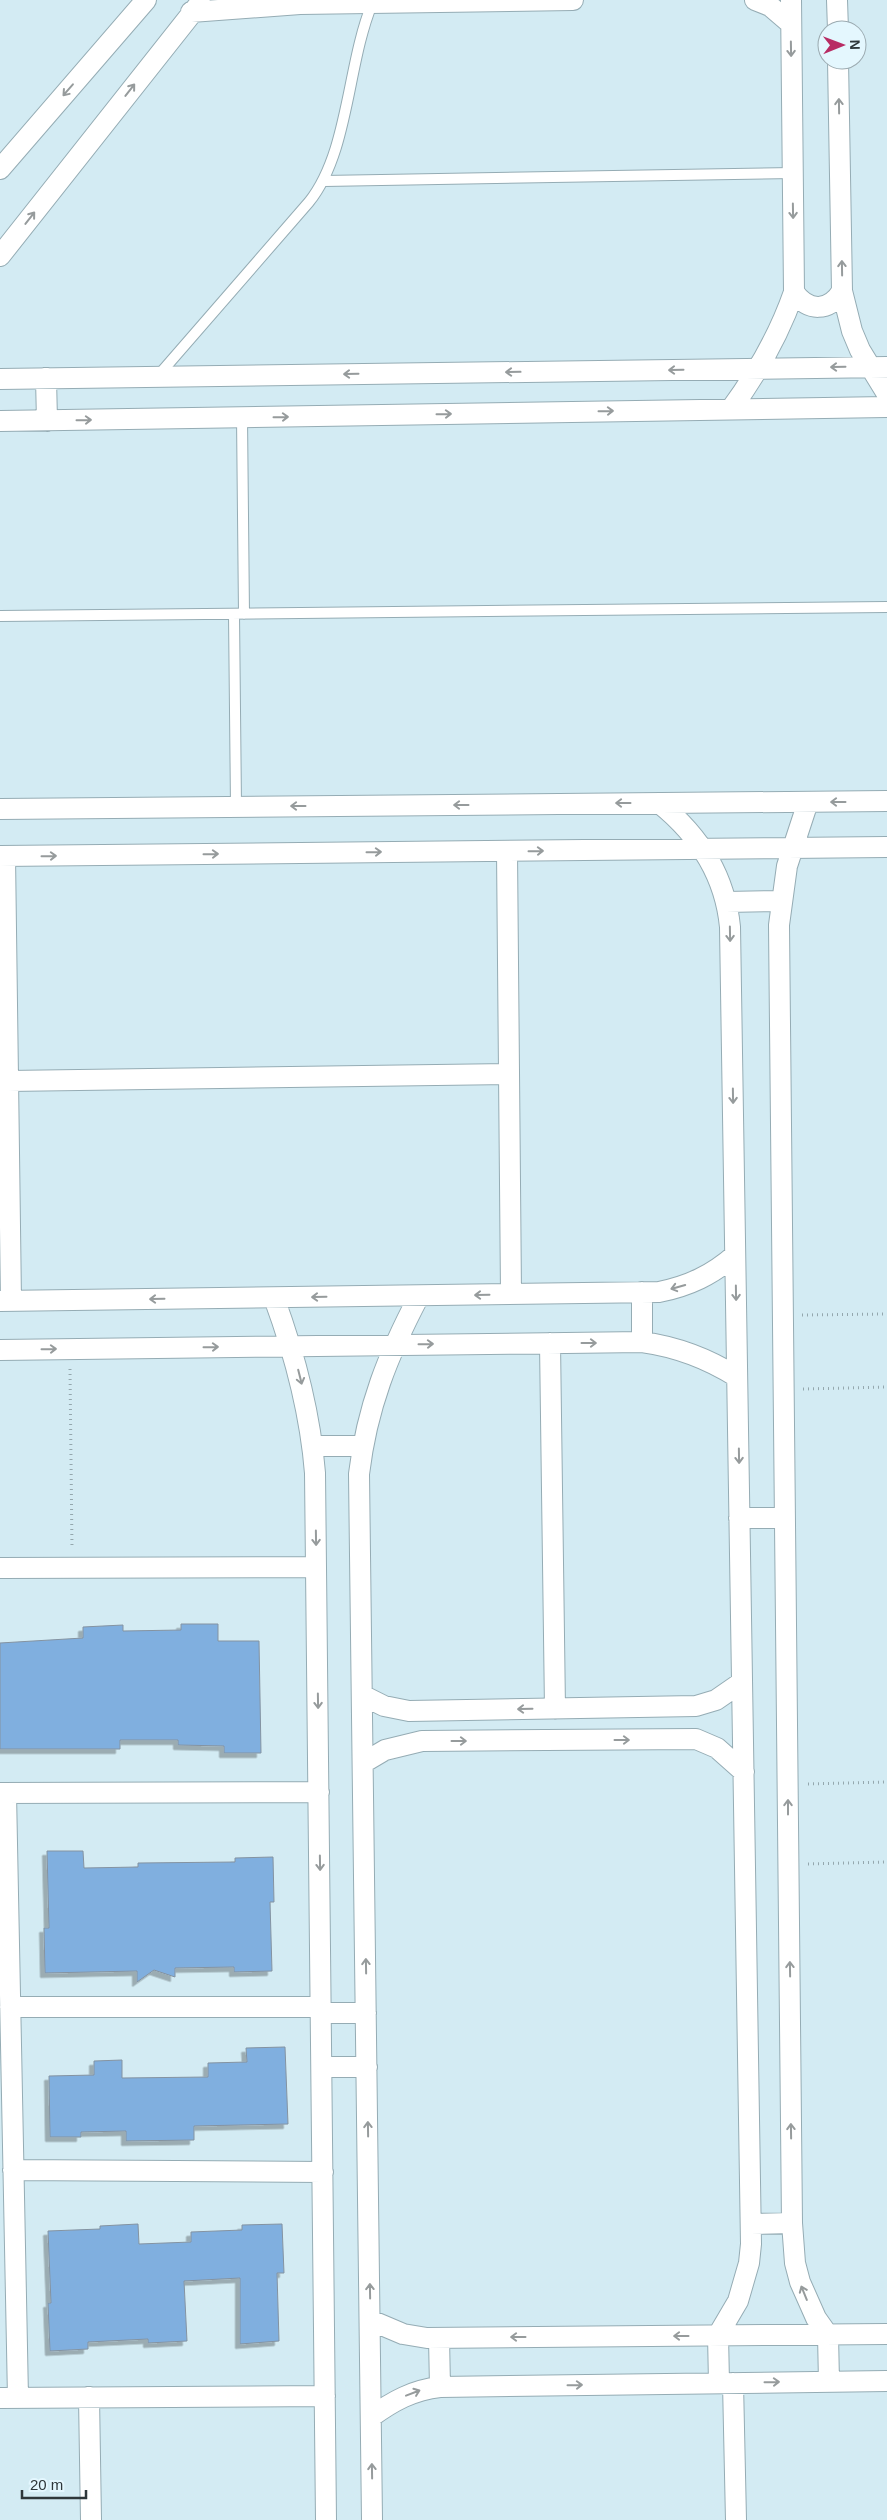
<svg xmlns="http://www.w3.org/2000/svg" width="887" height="2520" viewBox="0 0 887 2520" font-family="Helvetica,sans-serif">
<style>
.building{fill:#80afdf;stroke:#8493a1;filter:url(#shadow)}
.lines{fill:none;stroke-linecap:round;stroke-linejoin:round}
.lane-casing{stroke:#95acb4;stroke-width:12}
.street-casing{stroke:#95acb4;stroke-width:22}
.path{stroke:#94a7ad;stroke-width:3;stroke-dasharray:1 4;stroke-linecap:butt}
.lane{stroke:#fff;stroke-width:10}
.street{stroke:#fff;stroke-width:20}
.oneway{stroke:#969b9c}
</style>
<defs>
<filter id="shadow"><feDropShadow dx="-4.5" dy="4.5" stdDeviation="0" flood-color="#0004"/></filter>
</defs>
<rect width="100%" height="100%" fill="#d3ebf3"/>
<path class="building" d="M181,1624h37v17h41l2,112h-37v-7l-46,-1v-5h-58v9h-120v-106l83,-5v-11l40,-2v6l58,-1z
M47,1851h36l1,17 54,-1v-4l97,-1v-4l38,-1 1,45h-4l2,69 -38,1v-5l-59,1v9l-21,-7 -17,12v-11l-92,2 -1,-45h5z
M285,2047l3,77 -94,2v14l-68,1v-10l-45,1v5h-31l-1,-61 45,-1v-14l28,-1v18l86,-1v-14l39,-1 -1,-14z
M138,2224l1,20 52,-2v-10l51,-2v-5l40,-1 2,49h-7l2,68 -39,3v-66l-56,3 3,60 -39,2v-4l-60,3v7l-38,2 -2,-48h3l-3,-72 52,-2v-3z"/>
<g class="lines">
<defs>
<path id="lane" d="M324,181l469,-8
M157,377l152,-175c40,-50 38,-137 63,-198
M242,417l2,197
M234,614l2,192
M0,616l887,-9"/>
<path id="street" d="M755,0l15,6 21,18
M837,0l1,30
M191,12l109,-8 273,-4
M838,60l4,231 10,40 8,19 27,44
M0,169l146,-169
M0,256l200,-253
M794,292c14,20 35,20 48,-1
M46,378l1,43
M0,379l887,-12
M731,409c27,-37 48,-74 63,-117l-3,-292
M0,421l887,-14
M808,802l-21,64 -8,59 13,1298 3,40 5,19 16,36 12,17 1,47
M659,803c40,32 66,72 71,124l21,1317 -2,19 -11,38 -20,34 1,48
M0,809l887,-8
M507,851l4,443
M0,856l887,-9
M5,856l6,445
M726,902l55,-1
M8,1081l501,-7
M642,1292v50
M274,1298c21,57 36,113 41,175l11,1047
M0,1301l659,-9c30,-6 53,-17 76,-37
M550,1343l5,366
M0,1350l642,-8c36,5 65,16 95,35
M313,1446h50
M739,1518h46
M0,1568l316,-1
M362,1695l22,11 25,5 287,-5 20,-6 26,-18
M363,1763l22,-13 37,-9 274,-2 21,9 27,24
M0,1793l319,-1
M6,1793l12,605
M10,2007h311
M321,2013h45
M322,2067h45
M13,2170l310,2
M751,2224l41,-1
M370,2320l33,14 24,4 460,-4
M439,2338l1,49
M733,2383l3,137
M89,2397l2,123
M0,2398l325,-2
M371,2417c22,-16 42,-27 69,-30l447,-6
M372,2520l-13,-1046c8,-67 29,-119 60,-178"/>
</defs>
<use href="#lane" class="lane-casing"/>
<use href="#street" class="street-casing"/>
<path class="path" d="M802,1315l85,-1
M70,1369l2,179
M803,1389l84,-2
M808,1784l79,-2
M808,1864l79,-2"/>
<use href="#lane" class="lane"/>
<use href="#street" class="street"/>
</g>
<defs><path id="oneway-shaft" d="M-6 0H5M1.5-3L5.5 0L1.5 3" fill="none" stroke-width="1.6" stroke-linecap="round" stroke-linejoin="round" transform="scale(1.25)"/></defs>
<g class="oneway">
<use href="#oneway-shaft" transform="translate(791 49) rotate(89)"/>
<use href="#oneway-shaft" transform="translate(68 90) rotate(131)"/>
<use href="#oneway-shaft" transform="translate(130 90) rotate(-52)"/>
<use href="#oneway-shaft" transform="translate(839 106) rotate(-91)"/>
<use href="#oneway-shaft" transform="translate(793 211) rotate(89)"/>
<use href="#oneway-shaft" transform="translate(30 218) rotate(-52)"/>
<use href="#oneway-shaft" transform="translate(842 268) rotate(-91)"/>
<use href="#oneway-shaft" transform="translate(838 367) rotate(179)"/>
<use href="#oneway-shaft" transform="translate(676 370) rotate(179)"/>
<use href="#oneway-shaft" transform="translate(513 372) rotate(179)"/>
<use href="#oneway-shaft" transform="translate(351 374) rotate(179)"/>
<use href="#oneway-shaft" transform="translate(606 411) rotate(-1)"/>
<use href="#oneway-shaft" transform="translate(444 414) rotate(-1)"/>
<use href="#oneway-shaft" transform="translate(281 417) rotate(-1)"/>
<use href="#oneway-shaft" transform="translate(84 420) rotate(-1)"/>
<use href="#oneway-shaft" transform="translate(838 802) rotate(180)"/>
<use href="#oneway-shaft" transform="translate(623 803) rotate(180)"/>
<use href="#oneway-shaft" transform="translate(461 805) rotate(180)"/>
<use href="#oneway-shaft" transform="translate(298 806) rotate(180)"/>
<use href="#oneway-shaft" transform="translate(536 851) rotate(-1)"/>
<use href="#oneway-shaft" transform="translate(374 852) rotate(-1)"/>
<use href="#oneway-shaft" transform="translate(211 854) rotate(-1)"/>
<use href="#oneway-shaft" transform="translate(49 856) rotate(-1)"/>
<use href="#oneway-shaft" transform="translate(730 934) rotate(89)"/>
<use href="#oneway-shaft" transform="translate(733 1096) rotate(89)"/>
<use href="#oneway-shaft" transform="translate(678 1287) rotate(164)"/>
<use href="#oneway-shaft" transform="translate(736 1293) rotate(89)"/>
<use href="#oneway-shaft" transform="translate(482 1295) rotate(179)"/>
<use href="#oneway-shaft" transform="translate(319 1297) rotate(179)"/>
<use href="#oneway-shaft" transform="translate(157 1299) rotate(179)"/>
<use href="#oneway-shaft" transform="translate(589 1343)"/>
<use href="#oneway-shaft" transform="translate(426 1344) rotate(-1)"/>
<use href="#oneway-shaft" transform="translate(211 1347) rotate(-1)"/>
<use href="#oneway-shaft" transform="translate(49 1349) rotate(-1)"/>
<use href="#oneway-shaft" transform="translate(300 1377) rotate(76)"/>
<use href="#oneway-shaft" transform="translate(739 1456) rotate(89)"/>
<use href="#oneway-shaft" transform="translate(316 1538) rotate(89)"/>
<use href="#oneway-shaft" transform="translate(318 1701) rotate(89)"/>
<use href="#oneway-shaft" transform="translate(525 1709) rotate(179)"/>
<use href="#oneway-shaft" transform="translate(622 1740)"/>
<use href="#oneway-shaft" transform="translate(459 1741)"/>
<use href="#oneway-shaft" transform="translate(788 1807) rotate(-90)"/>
<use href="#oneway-shaft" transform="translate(320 1863) rotate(89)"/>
<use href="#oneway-shaft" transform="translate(366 1966) rotate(-91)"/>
<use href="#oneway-shaft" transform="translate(790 1969) rotate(-91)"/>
<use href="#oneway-shaft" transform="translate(368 2129) rotate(-91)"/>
<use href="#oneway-shaft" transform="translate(791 2131) rotate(-91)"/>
<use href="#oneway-shaft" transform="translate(370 2291) rotate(-91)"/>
<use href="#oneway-shaft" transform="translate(804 2293) rotate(-112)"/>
<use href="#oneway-shaft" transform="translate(681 2336) rotate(180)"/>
<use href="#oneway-shaft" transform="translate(518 2337) rotate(180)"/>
<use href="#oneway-shaft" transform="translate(772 2382) rotate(-1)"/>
<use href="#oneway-shaft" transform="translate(575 2385) rotate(-1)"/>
<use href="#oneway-shaft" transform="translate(413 2393) rotate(-21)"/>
<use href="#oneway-shaft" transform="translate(372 2471) rotate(-91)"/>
</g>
<g transform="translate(842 45) rotate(89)"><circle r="24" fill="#e4f7fe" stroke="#9baab0"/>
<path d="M0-4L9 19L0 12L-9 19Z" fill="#b82c64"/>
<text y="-8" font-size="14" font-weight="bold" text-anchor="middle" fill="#2e373a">N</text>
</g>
<path d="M22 2490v8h64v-8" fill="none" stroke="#2e373a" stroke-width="2.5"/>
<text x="30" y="2490" font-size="15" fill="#2e373a" stroke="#e4f7fe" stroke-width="4" paint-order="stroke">20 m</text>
</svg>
